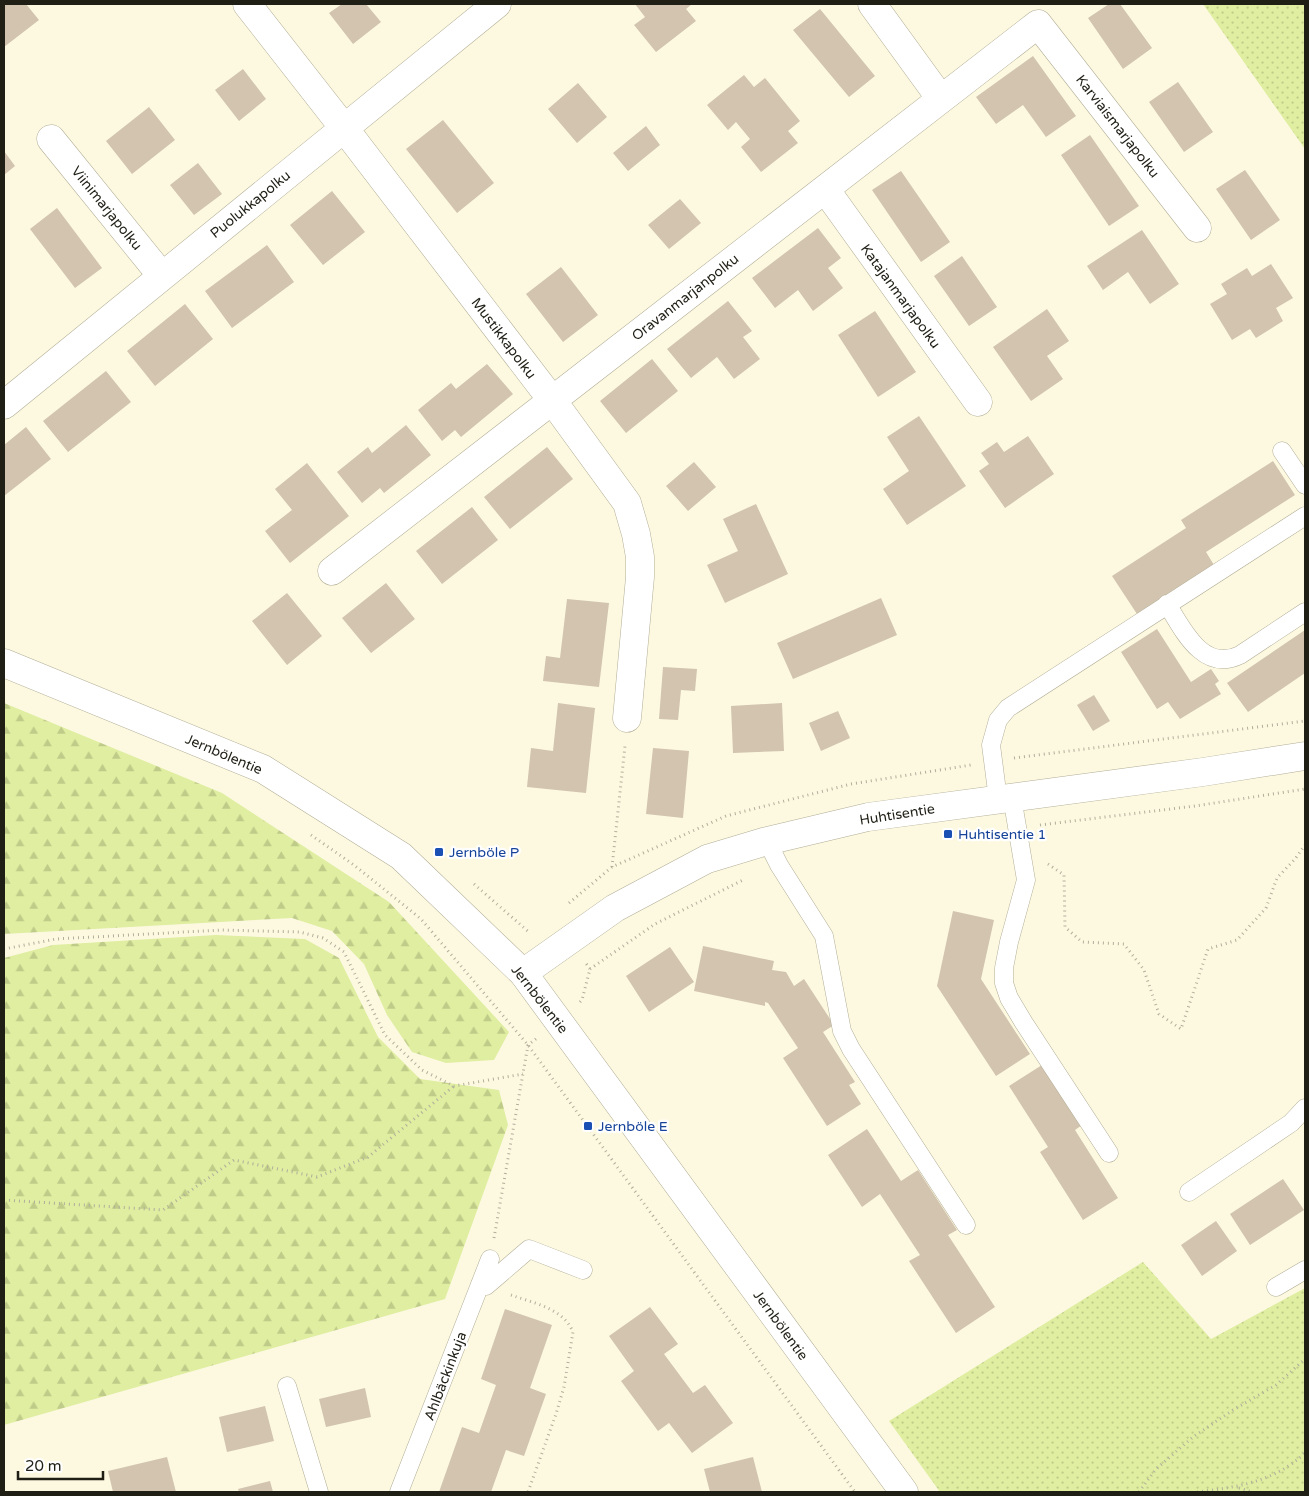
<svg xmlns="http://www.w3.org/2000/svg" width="1309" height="1496" viewBox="0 0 1309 1496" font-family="'Varela Round',sans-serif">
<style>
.forest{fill:url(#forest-firs)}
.park{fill:url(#park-dots)}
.building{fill:#d2c4af}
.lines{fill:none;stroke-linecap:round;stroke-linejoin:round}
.service-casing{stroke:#b1ad96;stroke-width:19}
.minor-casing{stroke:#b1ad96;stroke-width:29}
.tertiary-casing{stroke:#b1ad96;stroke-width:29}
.path{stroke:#b1ae9b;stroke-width:3;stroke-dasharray:1 4;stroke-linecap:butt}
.service{stroke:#fff;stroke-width:18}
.minor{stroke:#fff;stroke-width:28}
.tertiary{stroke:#fff;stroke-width:28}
.transit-dot{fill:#1a4fb4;stroke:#fff;stroke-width:2}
.labels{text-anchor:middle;stroke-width:4.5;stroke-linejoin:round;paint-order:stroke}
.street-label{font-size:14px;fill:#201f16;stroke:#fff}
.transit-label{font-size:14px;fill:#164399;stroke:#fff;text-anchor:start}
</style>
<defs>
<pattern id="forest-firs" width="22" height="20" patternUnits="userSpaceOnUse" patternTransform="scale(1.25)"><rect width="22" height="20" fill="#dfeea0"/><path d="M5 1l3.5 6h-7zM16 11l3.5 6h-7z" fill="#bfcc89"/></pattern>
<pattern id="park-dots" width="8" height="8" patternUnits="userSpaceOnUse" patternTransform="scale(1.25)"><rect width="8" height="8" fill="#dfeea0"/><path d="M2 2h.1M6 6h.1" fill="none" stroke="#bfcc89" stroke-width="1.8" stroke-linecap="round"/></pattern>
</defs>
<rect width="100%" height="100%" fill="#fdf9e1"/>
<path class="forest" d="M4,703l218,90 167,109 120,130 -15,28 -48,3 -34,-11 -25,-37 -23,-51 -32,-33 -40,-13 -288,16z
M216,935l89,4 34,19 39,79 42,42 79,11 9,35 -63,174 -441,126v-467l49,-13z"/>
<path class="park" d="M1203,4h102v145z
M1143,1262l68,77 94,-51v204h-365l-51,-71z"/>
<path class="building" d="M5,4h21l13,16 -35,27z
M342,4h24l15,18 -28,22 -24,-31z
M635,4h57l-6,5 10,12 -40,31 -22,-27 11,-8z
M1109,4h11l32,44 -29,21 -35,-51z
M820,9l55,67 -26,21 -56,-67z
M1033,56l43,60 -30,21 -23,-32 -27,19 -20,-27z
M243,69l23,30 -27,22 -24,-31z
M744,75l10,12 11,-9 35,43 -12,10 10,12 -37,29 -20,-25 9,-8 -14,-17 -8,8 -21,-25z
M1178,82l35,50 -29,20 -35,-50z
M578,83l29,34 -30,26 -29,-34z
M149,107l26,33 -43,34 -26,-33z
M443,120l51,63 -37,30 -51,-64z
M646,126l14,19 -32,26 -15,-18z
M1090,135l49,71 -30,20 -48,-71z
M4,151l11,15 -11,9z
M198,163l24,31 -28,21 -24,-30z
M1245,170l35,50 -29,20 -35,-51z
M901,171l49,71 -29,20 -49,-72z
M332,191l33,41 -42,33 -33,-40z
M680,199l21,24 -32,26 -21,-24z
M57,208l45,60 -27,20 -45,-59z
M818,228l23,30 -13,10 15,20 -30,23 -15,-21 -23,18 -23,-30z
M1142,230l37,54 -29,20 -22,-32 -25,18 -16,-24z
M267,245l27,37 -62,46 -27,-37z
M962,256l35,51 -28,19 -35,-50z
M1271,264l22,34 -17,10 7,13 -27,17 -6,-9 -18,11 -22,-36 17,-10 -6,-10 26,-16 5,8z
M561,267l37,48 -35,27 -37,-48z
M728,301l24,30 -9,6 17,22 -26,20 -17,-22 -26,21 -24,-29z
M185,304l28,35 -58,47 -28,-35z
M1047,309l22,32 -22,15 16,23 -32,22 -38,-54z
M875,311l41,61 -38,25 -40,-62z
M652,359l26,32 -52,42 -26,-32z
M487,364l26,30 -52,43 -6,-7 -13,11 -24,-31 33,-27 5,6z
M106,371l25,31 -63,50 -25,-31z
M919,416l47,70 -59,39 -24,-36 26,-18 -22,-34z
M406,425l25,30 -47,38 -4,-5 -18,15 -25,-31 31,-25 4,6z
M26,427l25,32 -47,37v-51z
M1028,436l26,38 -49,34 -26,-37 10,-7 -8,-11 16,-11 7,10z
M547,447l26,32 -63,50 -26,-32z
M1273,461l22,34 -89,57 8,13 -77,49 -25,-38 74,-48 -5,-8z
M694,462l22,25 -28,24 -22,-25z
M307,463l42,53 -59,47 -25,-32 27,-21 -17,-21z
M756,504l32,70 -63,29 -18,-38 31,-14 -15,-32z
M472,507l26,33 -56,44 -26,-33z
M386,583l29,36 -44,34 -29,-35z
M287,593l35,43 -35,29 -35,-44z
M881,598l16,37 -104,44 -16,-36z
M567,599l42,4 -10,84 -56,-6 3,-25 14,2z
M1157,629l34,53 20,-13 8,12 -4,3 6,10 -41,25 -12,-17 -11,7 -36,-57z
M1305,630v43l-57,39 -21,-29z
M663,667l34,2 -2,22 -14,-1 -3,30 -19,-1z
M1094,695l16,26 -17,10 -16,-26z
M558,703l37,5 -9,85 -59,-6 4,-39 22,3z
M782,703l2,48 -51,2 -2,-47z
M838,711l12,27 -29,13 -12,-28z
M653,748l36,3 -6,67 -37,-4z
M953,911l41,9 -13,59 49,75 -34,22 -59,-90z
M703,946l71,15 -2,9 14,2 8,14 10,-7 30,46 -11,7 32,50 -6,3 12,19 -34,22 -44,-68 15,-10 -30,-45 -3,-1v4l-71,-15z
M670,947l24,35 -45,30 -23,-36z
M1042,1065l40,60 -7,5 43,68 -35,22 -43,-68 8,-5 -39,-61z
M867,1129l34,52 17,-11 39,60 -9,5 47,72 -39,26 -47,-72 11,-6 -40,-61 -18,13 -34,-52z
M1283,1179l21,31 -54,35 -20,-31z
M1216,1221l21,30 -35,25 -21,-31z
M650,1307l28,37 -14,10 29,39 12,-8 28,38 -41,30 -23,-30 -11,8 -37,-50 13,-10 -25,-35z
M505,1309l47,16 -22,63 16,6 -22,62 -18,-6 -15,42h-52l23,-65 17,6 17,-48 -15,-6z
M365,1388l6,29 -45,10 -7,-28z
M265,1406l9,35 -47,11 -8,-35z
M167,1457l9,35h-63l-5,-21z
M753,1457l9,35h-52l-6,-23z
M270,1481l3,11h-34l-1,-3z"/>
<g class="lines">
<defs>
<path id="service" d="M1282,451l23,34
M1167,604c16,26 36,69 73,51l65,-43
M1012,797l14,83 -17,62 -5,26v15l5,15 15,25 85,130
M998,799l-7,-54 7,-25 10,-12 297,-192
M767,841l12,24 45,71 18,95 9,18 115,176
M1189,1192l102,-69 14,-15
M480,1284l6,2 43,-37 54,21
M1276,1287l29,-17
M287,1386l32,106
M399,1492l91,-233"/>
<path id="minor" d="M247,4l97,124 208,272 75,103 9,31 4,23v20l-13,141
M872,4l69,95
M51,139l111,137
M825,189l153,213
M4,405l493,-401
M332,571l706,-547 159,204
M523,973l92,-65 92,-49 60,-18 101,-24 335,-45 102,-16"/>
<path id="tertiary" d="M4,663l259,106 138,87 122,117 381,519"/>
</defs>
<use href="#service" class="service-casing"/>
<use href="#minor" class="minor-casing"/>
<use href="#tertiary" class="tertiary-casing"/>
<path class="path" d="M1014,758l291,-37
M1040,825l155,-19 110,-17
M311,835l43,30 67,54 107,126 327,447
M1048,864l16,11 1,52 17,15 42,2 20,26 15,44 22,15 27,-80 29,-9 29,-32 11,-30 18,-19 10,-14
M612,867l13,-121
M474,884l56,49
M569,903l43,-36 114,-51 125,-32 120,-19
M4,949l52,-10 166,-9 78,2 23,6 21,14 41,83 37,35 32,16 69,-12
M590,969l65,-45 90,-45
M580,1002l2,-2 8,-31 -5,-7
M4,1200l159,10 71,-50 83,17 51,-20 86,-71
M494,1238l34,-193 9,-7
M511,1295c22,8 52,13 62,37l-9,55 -8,27 -28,78
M1239,1488l13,4
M1139,1492l17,-23 37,-32 40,-27 43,-25 29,-26
M1197,1492c41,-5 77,-10 108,-39"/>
<use href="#service" class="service"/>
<use href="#minor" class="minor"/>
<use href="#tertiary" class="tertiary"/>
</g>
<g class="transit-dot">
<rect x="943" y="829" width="10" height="10" rx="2.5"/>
<rect x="434" y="847" width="10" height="10" rx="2.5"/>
<rect x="583" y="1121" width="10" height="10" rx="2.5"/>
</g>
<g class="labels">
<g class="street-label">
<text transform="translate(1118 126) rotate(52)" y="5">Karviaismarjapolku</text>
<text transform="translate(250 204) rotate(-39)" y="5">Puolukkapolku</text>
<text transform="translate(107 208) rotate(51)" y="5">Viinimarjapolku</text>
<text transform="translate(901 296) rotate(54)" y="5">Katajanmarjapolku</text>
<text transform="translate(685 297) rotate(-38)" y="5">Oravanmarjanpolku</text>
<text transform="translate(504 338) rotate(53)" y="5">Mustikkapolku</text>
<text transform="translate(224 754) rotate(23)" y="5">Jernbölentie</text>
<text transform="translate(897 814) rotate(-9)" y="5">Huhtisentie</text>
<text transform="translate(540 999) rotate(52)" y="5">Jernbölentie</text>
<text transform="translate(781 1325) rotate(54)" y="5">Jernbölentie</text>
<text transform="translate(445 1376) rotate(-69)" y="5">Ahlbäckinkuja</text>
</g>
<g class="transit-label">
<text x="958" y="839">Huhtisentie 1</text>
<text x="449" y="857">Jernböle P</text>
<text x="598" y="1131">Jernböle E</text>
</g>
</g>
<rect width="1309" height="1496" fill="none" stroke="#201f16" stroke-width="10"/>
<path d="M18 1471v8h85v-8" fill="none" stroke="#201f16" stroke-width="2.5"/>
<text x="25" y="1471" font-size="15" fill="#201f16" stroke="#ffffff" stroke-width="4" paint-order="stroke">20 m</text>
</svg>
